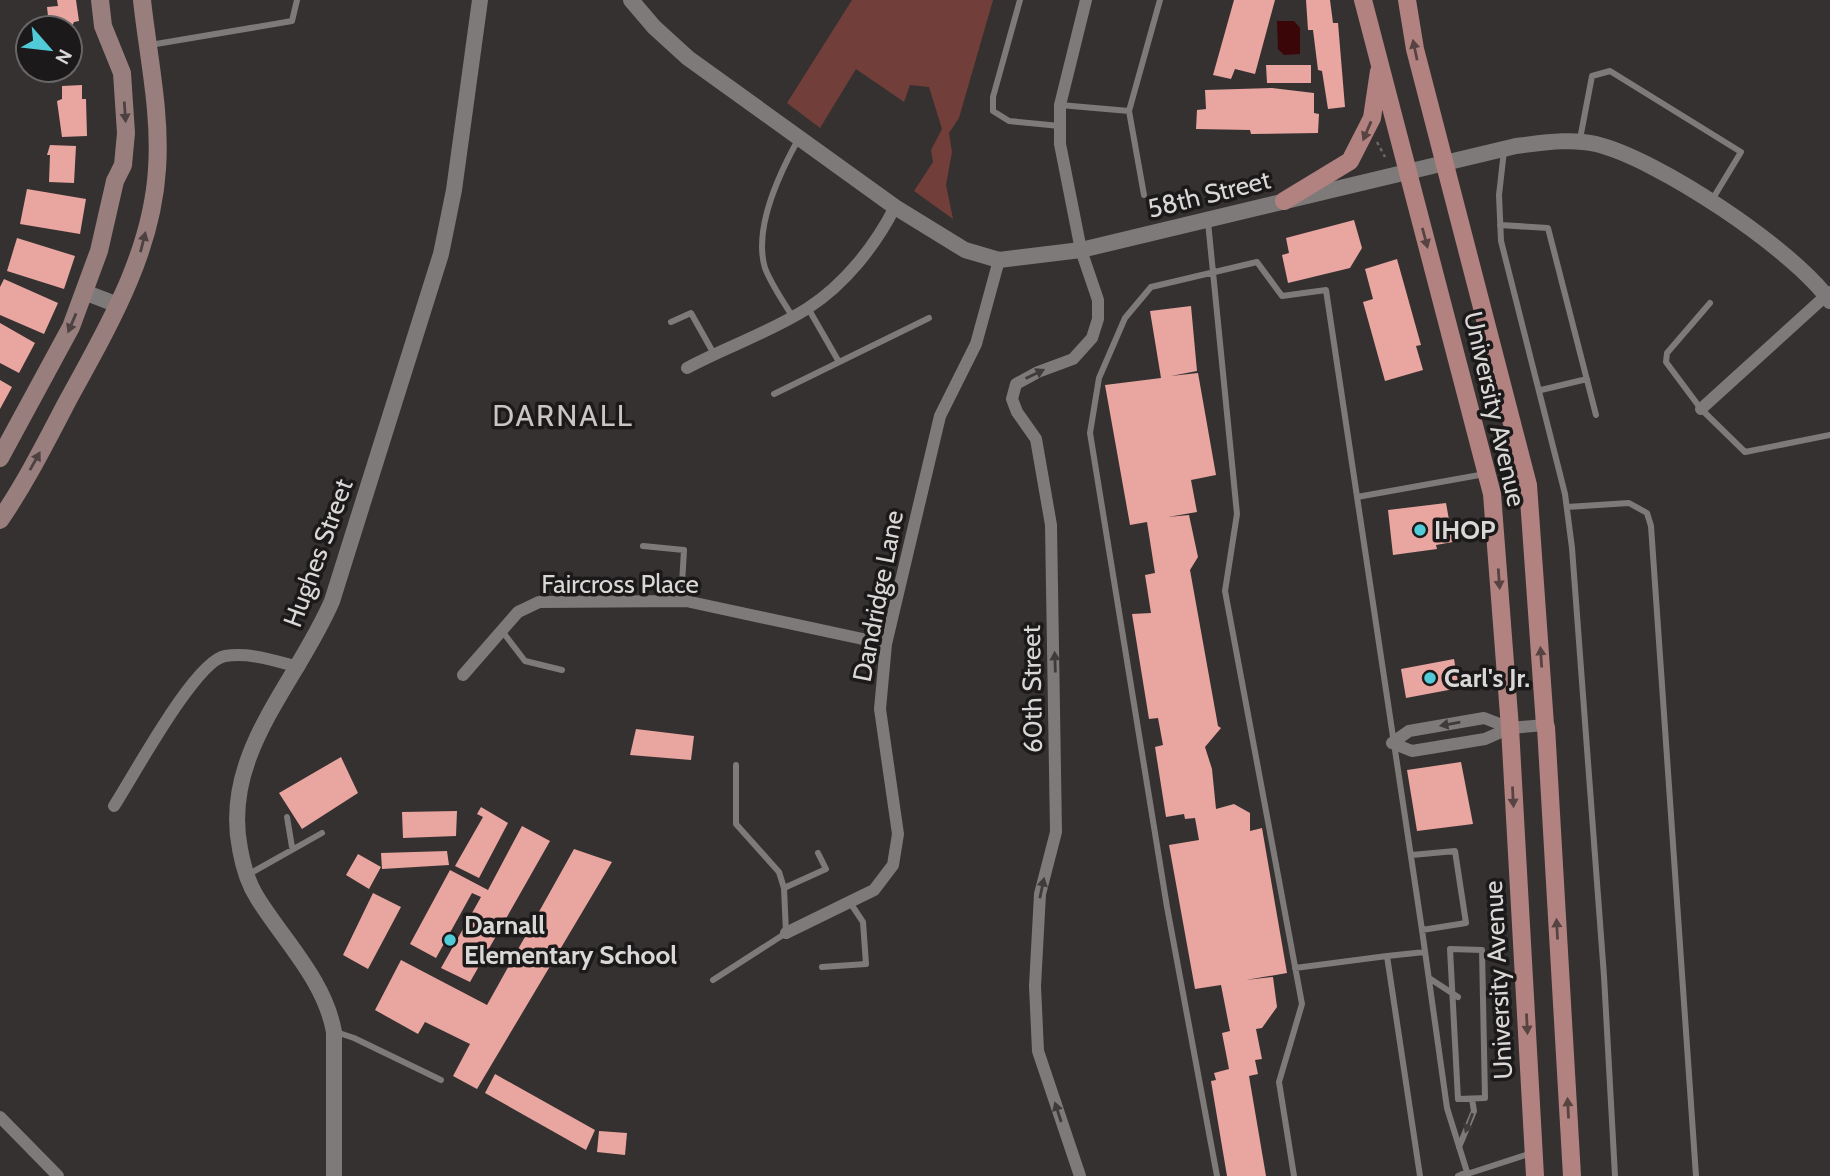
<svg xmlns="http://www.w3.org/2000/svg" width="1830" height="1176" viewBox="0 0 1830 1176" font-family="Cabin,sans-serif">
<style>
.green{fill:#713e3a}
.water{fill:#3b0608}
.building{fill:#e9a59f}
.lines{fill:none;stroke-linecap:round;stroke-linejoin:round}
.path{stroke:#6a6766;stroke-width:2.5;stroke-dasharray:3.5 3.5;stroke-linecap:butt}
.service{stroke:#7f7a7a;stroke-width:6}
.minor{stroke:#7f7a7a;stroke-width:12}
.tertiary{stroke:#7f7a7a;stroke-width:16}
.secondary{stroke:#987e7c;stroke-width:18}
.primary{stroke:#b1827f;stroke-width:18}
.oneway{fill:#574342}
.oneway2{fill:#4d4141}
.oneway3{fill:#3e3b3b}
.poi-dot{fill:#52cbd8;stroke:#1b1919;stroke-width:2.5}
.labels{text-anchor:middle;stroke-width:7;stroke-linejoin:round;paint-order:stroke}
.street-label{font-size:26px;fill:#dad8d7;stroke:#1b1919}
.poi-label{font-size:26px;font-weight:bold;fill:#dad8d7;stroke:#1b1919;text-anchor:start}
.quarter-label{font-size:30px;letter-spacing:2px;fill:#cac5c4;stroke:#1b1919}
</style>
<rect width="100%" height="100%" fill="#353130"/>
<path class="green" d="M852,0h141l-34,118 -10,15 3,19 -6,33 7,34 -39,-28 19,-29 -2,-12 11,-21 -13,-42 -19,-2 -6,17 -48,-33 -36,59 -33,-25z"/>
<path class="water" d="M1277,21h17l6,7v26l-16,1 -6,-6z"/>
<path class="building" d="M57,0h19l3,21 -5,1 -3,6 -22,-2 -2,-19 11,-1z
M1234,0h41l-20,74 -20,-5 -4,10 -18,-4z
M1306,0h24l3,23h5l7,84 -17,2 -6,-38 -4,-1 -5,-40h-5z
M1266,65h45v18h-44z
M82,85v14h4l1,37 -25,1 -5,-36 5,-2v-13z
M1272,88l42,5v20l5,1 -1,19 -67,1 -1,-4 -54,-1 1,-19 9,-1 -1,-19z
M50,145l26,1 -2,37 -25,-1 1,-27h-3z
M27,189l59,10 -6,35 -60,-10z
M1354,220l8,28 -12,20 -62,15 -6,-28 7,-2 -3,-15z
M17,238l58,18 -11,33 -57,-18z
M1397,259l24,86 -5,1 7,24 -38,11 -22,-79 10,-3 -8,-30z
M4,279l54,24 -14,31 -44,-19v-28z
M1191,306l6,65 -26,5 27,-3 18,102 -25,5 6,32 -29,5 21,-2 9,42 -8,13 28,156 3,2 -16,19 7,22 4,40 18,-5 16,9v18l12,-3 25,145 -41,7 27,-3 4,30 -15,21 -6,1 6,30 -7,1 3,14 -9,2 17,100h-39l-16,-95 5,-1 -2,-7 15,-4 -7,-36 8,-2 -9,-46 -26,4 -26,-144 30,-5 -4,-22 -10,1 -1,-5 -18,3 -11,-70 8,-2 -5,-27 -9,1 -17,-105 19,-1 -6,-38 10,-2 -8,-51 -17,3 -25,-140 56,-7 -11,-67z
M0,323l35,20 -16,30 -19,-10z
M0,380l12,7 -12,22z
M1446,503l7,39 -17,3 1,4 -44,6 -5,-45z
M1454,659l5,29 -53,10 -5,-29z
M636,729l58,7 -3,24 -61,-5z
M341,757l17,36 -56,36 -23,-36z
M1461,762l12,62 -56,7 -10,-61z
M481,807l27,16 -29,55 -24,-12 28,-49 -6,-3z
M457,811l-1,25 -53,2 -1,-26z
M522,826l28,15 -80,141 -29,-14 40,-71 -9,-4 -36,65 -26,-14 40,-74 38,20z
M574,849l38,13 -135,227 -24,-13 17,-32 -45,-22 -7,12 -43,-24 26,-50 86,45z
M447,851l2,14 -67,4 -1,-16z
M358,854l23,13 -12,22 -23,-14z
M373,893l28,14 -33,62 -25,-14z
M495,1074l100,56 -9,20 -101,-57z
M599,1131l28,2 -2,22 -28,-3z"/>
<g class="lines">
<path class="path" d="M1377,142l8,15"/>
<path class="service" d="M1020,0l-27,97v14l16,10 51,5
M150,45l142,-24 5,-21
M1060,105l69,6 31,-111
M1129,111l15,84
M1580,139l12,-63 18,-5 131,81 -29,48
M1504,151l-5,44 2,46 64,253 7,54 32,428 11,200
M1208,222l29,292 -12,77 77,413 -23,78 15,94
M1500,225l48,3 48,187
M1710,303l-43,50 -1,9 35,47 44,43 85,-17
M808,308l31,54
M792,316c-9,-15 -21,-32 -27,-48 -12,-40 15,-96 34,-130
M671,322l20,-9 23,41
M1541,390l46,-11
M774,394l155,-76
M1357,497l128,-23
M1567,507l62,-4 18,10 4,13 45,650
M643,546l41,4 -3,51
M502,631l23,30 37,9
M736,765v59l43,48 5,16
M287,817l5,30
M249,874l73,-41
M1422,930l25,178 20,64 -9,4
M1450,949l32,1 3,148 -27,1z
M1387,956l38,-4
M822,967l44,-3 -3,-42 -12,-18
M1295,968l92,-12 33,220
M1429,978l29,19
M713,980l73,-47 -2,-45 42,-19 -8,-16
M336,1032l18,6 87,42
M1459,1147l15,-36 -2,-12
M1467,1174l65,-21
M1217,1176l-50,-269 -77,-474 9,-55 26,-60 26,-31 106,-25 25,34 44,-6 96,640 44,-7 -11,-72 -43,4"/>
<path class="minor" d="M687,368c39,-21 84,-36 121,-60 37,-24 67,-62 87,-101
M1701,409l129,-117
M463,675l55,-63 21,-10 147,-1 200,43
M1392,743l20,8 73,-12 25,-11 35,-3
M1392,743l17,-12 75,-13 26,10
M114,806c19,-29 81,-145 111,-150 25,-4 50,5 74,11
M786,933l88,-43 19,-25 5,-31 -18,-125 6,-65 54,-228 36,-72 23,-84
M0,1117l58,59
M1080,1176l-42,-125 -3,-65 5,-92 16,-62 -5,-307 -15,-86 -19,-27 -5,-13 4,-15 22,-12 35,-13 19,-21 6,-19v-19l-17,-50 -21,-106v-39l26,-105"/>
<path class="tertiary" d="M631,0l23,27 34,31 207,149 70,43 34,10 82,-10 435,-104c26,-3 54,-8 80,-2 62,15 197,105 234,157
M84,292l34,13
M334,1176v-144c-9,-51 -49,-90 -76,-133 -9,-14 -15,-33 -18,-50 -19,-95 57,-166 92,-248l109,-347 13,-64 26,-190"/>
<path class="secondary" d="M0,458l71,-131 28,-76 16,-70 8,-16 3,-32 -4,-60 -19,-47 -3,-26
M0,520c26,-38 47,-80 68,-120 40,-73 84,-147 89,-231 4,-57 -9,-113 -15,-169"/>
<path class="primary" d="M1363,0l129,494 18,234 25,448
M1407,0l8,49 113,436 17,240
M1284,201l66,-40 22,-43 7,-47
M1546,727l26,449"/>
</g>
<defs><path id="oneway-solid" d="M-6-.8H1V-3.2L6.5 0L1 3.2V.8H-6Z" transform="scale(1.75)"/></defs>
<g class="oneway">
<use href="#oneway-solid" transform="translate(1415 50) rotate(-102)"/>
<use href="#oneway-solid" transform="translate(1367 131) rotate(113)"/>
<use href="#oneway-solid" transform="translate(1425 238) rotate(75)"/>
<use href="#oneway-solid" transform="translate(1499 579) rotate(86)"/>
<use href="#oneway-solid" transform="translate(1541 657) rotate(-94)"/>
<use href="#oneway-solid" transform="translate(1513 797) rotate(87)"/>
<use href="#oneway-solid" transform="translate(1557 929) rotate(-93)"/>
<use href="#oneway-solid" transform="translate(1527 1024) rotate(87)"/>
<use href="#oneway-solid" transform="translate(1568 1108) rotate(-93)"/>
</g>
<g class="oneway2">
<use href="#oneway-solid" transform="translate(125 112) rotate(86)"/>
<use href="#oneway-solid" transform="translate(143 242) rotate(-76)"/>
<use href="#oneway-solid" transform="translate(72 323) rotate(113)"/>
<use href="#oneway-solid" transform="translate(35 461) rotate(-61)"/>
</g>
<g class="oneway3">
<use href="#oneway-solid" transform="translate(1035 374) rotate(-26)"/>
<use href="#oneway-solid" transform="translate(1055 662) rotate(-92)"/>
<use href="#oneway-solid" transform="translate(1450 724) rotate(170)"/>
<use href="#oneway-solid" transform="translate(1042 888) rotate(-78)"/>
<use href="#oneway-solid" transform="translate(1058 1112) rotate(-108)"/>
<use href="#oneway-solid" transform="translate(1469 1123) rotate(111)"/>
</g>
<g class="poi-dot">
<circle cx="1420" cy="530" r="7"/>
<circle cx="1430" cy="678" r="7"/>
<circle cx="450" cy="940" r="7"/>
</g>
<g class="labels">
<g class="street-label">
<text transform="translate(1209 194) rotate(-14)" y="9">58th Street</text>
<text transform="translate(1495 409) rotate(77)" y="9">University Avenue</text>
<text transform="translate(318 553) rotate(-70)" y="9">Hughes Street</text>
<text x="620" y="593">Faircross Place</text>
<text transform="translate(878 596) rotate(-79)" y="9">Dandridge Lane</text>
<text transform="translate(1032 689) rotate(-91)" y="9">60th Street</text>
<text transform="translate(1498 980) rotate(-93)" y="9">University Avenue</text>
</g>
<g class="poi-label">
<text x="1434" y="539">IHOP</text>
<text x="1444" y="687">Carl's Jr.</text>
<text x="464" y="934">Darnall<tspan x="464" dy="30">Elementary School</tspan></text>
</g>
<g class="quarter-label">
<text x="563" y="426">DARNALL</text>
</g>
</g>
<g transform="translate(49 49) rotate(118)"><circle r="33" fill="#1b1919" stroke="#676565" stroke-width="2"/>
<path d="M0-5L12 26L0 18L-12 26Z" fill="#52cbd8"/>
<text y="-10" font-size="19" font-weight="bold" text-anchor="middle" fill="#dad8d7">N</text>
</g>
</svg>
